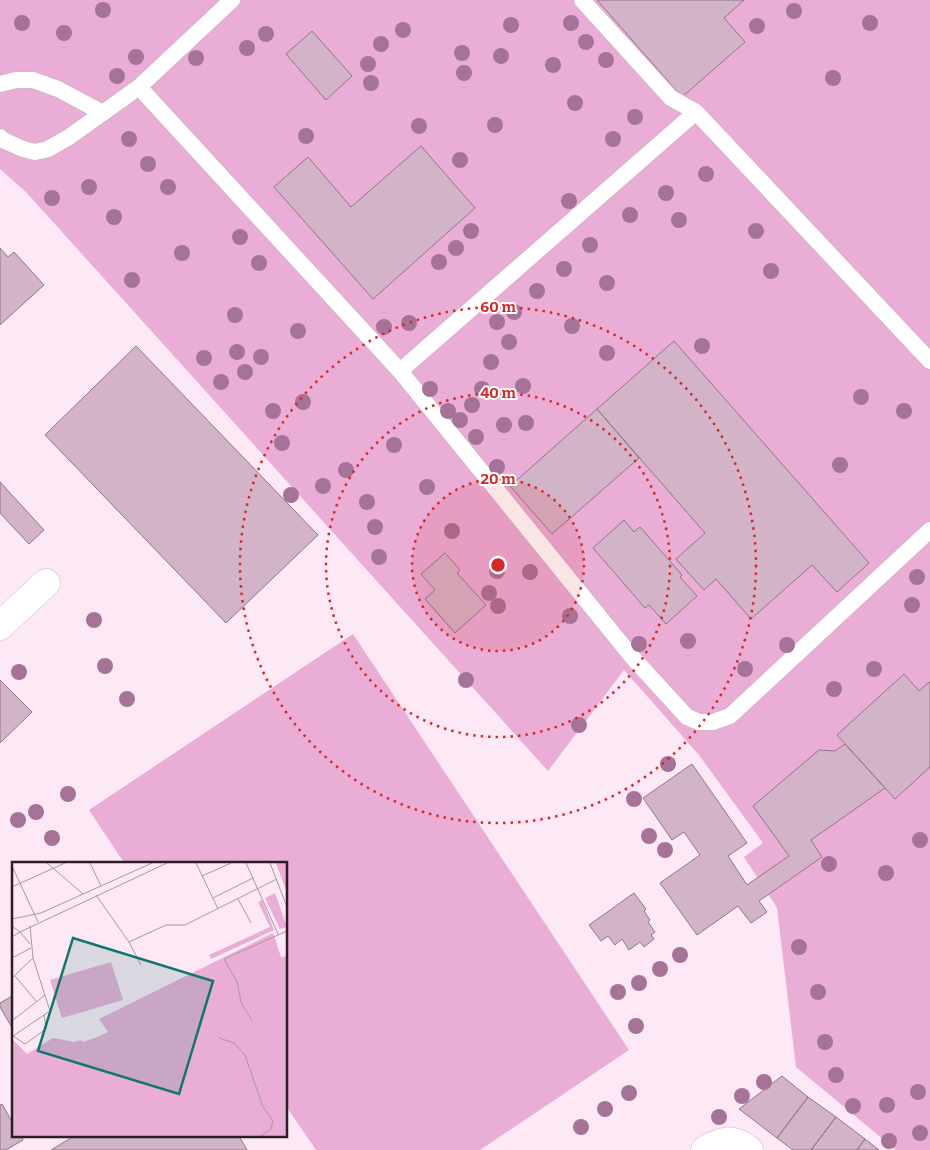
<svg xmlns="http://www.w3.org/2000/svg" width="930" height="1150" viewBox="0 0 930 1150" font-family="Bitter,serif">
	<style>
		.green { fill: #eaadd6 }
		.building { fill: #d3b3c8; stroke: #937589 }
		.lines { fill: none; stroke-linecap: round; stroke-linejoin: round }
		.service-casing { stroke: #d3b3c8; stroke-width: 18 }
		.minor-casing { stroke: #d3b3c8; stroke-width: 29 }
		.service { stroke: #fff; stroke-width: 16 }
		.minor { stroke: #fff; stroke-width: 28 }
		.tree { fill: #a57298 }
		.ring { fill: none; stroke: #d62828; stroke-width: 2.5; stroke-dasharray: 2.5 5 }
		.inset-road { fill: none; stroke: #a997a2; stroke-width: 1 }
		.view { fill: #0f766e; fill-opacity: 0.15; stroke: #0f766e; stroke-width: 2.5 }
		.inset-edge { fill: none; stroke: #2a1e26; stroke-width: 2.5 }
		.centre { fill: #d62828; stroke: #fff; stroke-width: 2.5 }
		.ring-label { font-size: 15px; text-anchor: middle; font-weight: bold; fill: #d62828; stroke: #fff; stroke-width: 4; stroke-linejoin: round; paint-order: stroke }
	</style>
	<rect width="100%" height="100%" fill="#fde8f5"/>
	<path class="green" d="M0,0H930V1150H896L796,1067L777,908L744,857L763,843L699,755L624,670L548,771L26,192L0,169Z
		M353,634L629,1050L480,1150H316L286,1106V864H125L89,810Z"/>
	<path class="building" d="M597,0H744L724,18L745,42L682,97Z
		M312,31L352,76L326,100L286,54Z
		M421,146L475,208L373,299L274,187L308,157L351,207Z
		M0,248L8,257L14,252L44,285L0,325Z
		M674,341L869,563L837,592L812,565L751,619L716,579L704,590L676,559L705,533L597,409Z
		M136,346L318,535L226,623L45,435Z
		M597,409L639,458L552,534L510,486Z
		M0,482L44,530L29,544L0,513Z
		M624,520L634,532L640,527L682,575L680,577L697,596L666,624L649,605L645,608L593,548Z
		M445,553L460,570L457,573L486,605L455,633L425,599L435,590L421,574Z
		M904,674L919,691L929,682L930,683V767L895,799L837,735Z
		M0,680L32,712L0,743Z
		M845,744L885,788L811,840L822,857L759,901L767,912L751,923L738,906L697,935L660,883L700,855L684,832L672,840L643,798L692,764L747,843L728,856L747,885L789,856L753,806L819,750L835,751Z
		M634,893L646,909L644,911L650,920L648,922L655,932L651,935L654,939L644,947L640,942L629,950L622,939L615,945L608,936L601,941L589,925Z
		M14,995V1031L0,1007V1003Z
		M782,1076L808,1097L777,1138L739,1109Z
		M808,1097L836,1117L811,1150H793L777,1138Z
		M2,1104L14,1125V1136H21L23,1140L6,1150H0V1105Z
		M836,1117L865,1139L857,1150H811Z
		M74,1136H239L247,1150H51Z
		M865,1139L879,1150H857Z"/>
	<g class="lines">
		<g class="service-casing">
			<path id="service" d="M0,84L16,80H33L58,89L103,113
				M139,87L400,371L633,658L687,717L699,722H713L730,716L930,530
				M696,112L930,361
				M0,137L3,140L23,149L35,152L48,149L69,137L139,87L232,0
				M400,371L696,112L671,98L582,0"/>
		</g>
		<g class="minor-casing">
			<path id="minor" d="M0,626L46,583
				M705,1150C722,1140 732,1137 749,1150"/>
		</g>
		<use href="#service" class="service"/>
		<use href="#minor" class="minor"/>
	</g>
	<g class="tree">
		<circle cx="103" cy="10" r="8"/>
		<circle cx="794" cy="11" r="8"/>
		<circle cx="22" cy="23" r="8"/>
		<circle cx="571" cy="23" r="8"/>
		<circle cx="870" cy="23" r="8"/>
		<circle cx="511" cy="25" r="8"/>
		<circle cx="757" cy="26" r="8"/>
		<circle cx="403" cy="30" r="8"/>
		<circle cx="64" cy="33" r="8"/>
		<circle cx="266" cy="34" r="8"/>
		<circle cx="586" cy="42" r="8"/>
		<circle cx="381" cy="44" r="8"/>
		<circle cx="247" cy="48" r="8"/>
		<circle cx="462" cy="53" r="8"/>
		<circle cx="501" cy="56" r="8"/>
		<circle cx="136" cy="57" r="8"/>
		<circle cx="196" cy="58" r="8"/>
		<circle cx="606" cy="60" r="8"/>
		<circle cx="368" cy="64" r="8"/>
		<circle cx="553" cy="65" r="8"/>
		<circle cx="464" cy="73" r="8"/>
		<circle cx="117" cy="76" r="8"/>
		<circle cx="833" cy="78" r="8"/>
		<circle cx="371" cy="83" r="8"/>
		<circle cx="575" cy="103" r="8"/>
		<circle cx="635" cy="117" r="8"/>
		<circle cx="495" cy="125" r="8"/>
		<circle cx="419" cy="126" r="8"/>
		<circle cx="306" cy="136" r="8"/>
		<circle cx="129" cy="139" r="8"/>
		<circle cx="613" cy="139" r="8"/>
		<circle cx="460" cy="160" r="8"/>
		<circle cx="148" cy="164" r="8"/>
		<circle cx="706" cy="174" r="8"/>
		<circle cx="89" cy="187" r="8"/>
		<circle cx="168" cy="187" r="8"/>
		<circle cx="666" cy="193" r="8"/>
		<circle cx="52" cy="198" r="8"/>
		<circle cx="569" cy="201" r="8"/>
		<circle cx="630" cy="215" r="8"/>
		<circle cx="114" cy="217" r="8"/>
		<circle cx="679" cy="220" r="8"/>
		<circle cx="471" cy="231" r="8"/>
		<circle cx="756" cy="231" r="8"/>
		<circle cx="240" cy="237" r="8"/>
		<circle cx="590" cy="245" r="8"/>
		<circle cx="456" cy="248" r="8"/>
		<circle cx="182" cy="253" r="8"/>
		<circle cx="439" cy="262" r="8"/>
		<circle cx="259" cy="263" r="8"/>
		<circle cx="564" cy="269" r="8"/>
		<circle cx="771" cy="271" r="8"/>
		<circle cx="132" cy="280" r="8"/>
		<circle cx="607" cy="283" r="8"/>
		<circle cx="537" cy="291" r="8"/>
		<circle cx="514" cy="312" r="8"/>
		<circle cx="235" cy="315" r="8"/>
		<circle cx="497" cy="322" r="8"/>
		<circle cx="409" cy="323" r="8"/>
		<circle cx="572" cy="326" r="8"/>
		<circle cx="384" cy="327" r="8"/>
		<circle cx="298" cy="331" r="8"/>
		<circle cx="509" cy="342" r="8"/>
		<circle cx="702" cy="346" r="8"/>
		<circle cx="237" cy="352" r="8"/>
		<circle cx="607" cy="353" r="8"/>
		<circle cx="261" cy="357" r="8"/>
		<circle cx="204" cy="358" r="8"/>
		<circle cx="491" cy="362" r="8"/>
		<circle cx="245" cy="372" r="8"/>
		<circle cx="221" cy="382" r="8"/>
		<circle cx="523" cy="386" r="8"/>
		<circle cx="430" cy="389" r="8"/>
		<circle cx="482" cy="389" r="8"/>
		<circle cx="861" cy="397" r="8"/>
		<circle cx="303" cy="402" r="8"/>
		<circle cx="472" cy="405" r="8"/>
		<circle cx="273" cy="411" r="8"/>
		<circle cx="448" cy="411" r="8"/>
		<circle cx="904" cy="411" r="8"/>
		<circle cx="460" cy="420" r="8"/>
		<circle cx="526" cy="423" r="8"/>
		<circle cx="504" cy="425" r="8"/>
		<circle cx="476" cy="437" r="8"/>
		<circle cx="282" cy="443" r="8"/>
		<circle cx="394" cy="445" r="8"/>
		<circle cx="840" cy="465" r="8"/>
		<circle cx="497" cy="467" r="8"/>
		<circle cx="346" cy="470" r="8"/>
		<circle cx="323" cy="486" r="8"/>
		<circle cx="427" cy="487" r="8"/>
		<circle cx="291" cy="495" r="8"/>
		<circle cx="367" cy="502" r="8"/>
		<circle cx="375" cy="527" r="8"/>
		<circle cx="452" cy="531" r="8"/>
		<circle cx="379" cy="557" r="8"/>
		<circle cx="497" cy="571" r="8"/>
		<circle cx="530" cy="572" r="8"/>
		<circle cx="917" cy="577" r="8"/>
		<circle cx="489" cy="593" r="8"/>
		<circle cx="912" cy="605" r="8"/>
		<circle cx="498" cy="606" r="8"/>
		<circle cx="570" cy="616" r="8"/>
		<circle cx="94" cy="620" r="8"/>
		<circle cx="688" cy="641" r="8"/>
		<circle cx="639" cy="644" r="8"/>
		<circle cx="787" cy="645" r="8"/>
		<circle cx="105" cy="666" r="8"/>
		<circle cx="745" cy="669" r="8"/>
		<circle cx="874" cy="669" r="8"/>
		<circle cx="19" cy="672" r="8"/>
		<circle cx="466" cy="680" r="8"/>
		<circle cx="834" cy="689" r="8"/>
		<circle cx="127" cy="699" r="8"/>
		<circle cx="579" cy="725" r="8"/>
		<circle cx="668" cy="764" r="8"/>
		<circle cx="68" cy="794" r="8"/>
		<circle cx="634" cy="799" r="8"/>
		<circle cx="36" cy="812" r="8"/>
		<circle cx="18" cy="820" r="8"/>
		<circle cx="649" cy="836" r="8"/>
		<circle cx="52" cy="838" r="8"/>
		<circle cx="920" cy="840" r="8"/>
		<circle cx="665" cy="850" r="8"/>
		<circle cx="829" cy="864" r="8"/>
		<circle cx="886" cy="873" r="8"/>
		<circle cx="799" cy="947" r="8"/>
		<circle cx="680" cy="955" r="8"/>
		<circle cx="660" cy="969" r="8"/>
		<circle cx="639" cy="983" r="8"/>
		<circle cx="618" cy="992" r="8"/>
		<circle cx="818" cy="992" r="8"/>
		<circle cx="636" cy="1026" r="8"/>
		<circle cx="825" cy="1042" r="8"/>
		<circle cx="836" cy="1075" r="8"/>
		<circle cx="764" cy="1082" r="8"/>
		<circle cx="918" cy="1092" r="8"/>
		<circle cx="629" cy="1093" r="8"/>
		<circle cx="742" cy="1096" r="8"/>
		<circle cx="887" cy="1105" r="8"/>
		<circle cx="853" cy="1106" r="8"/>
		<circle cx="605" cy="1109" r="8"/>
		<circle cx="719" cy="1117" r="8"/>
		<circle cx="581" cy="1127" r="8"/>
		<circle cx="920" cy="1133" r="8"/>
		<circle cx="889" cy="1141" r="8"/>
	</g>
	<circle cx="498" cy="565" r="86" fill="#d62828" fill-opacity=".12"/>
	<g class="ring">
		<circle cx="498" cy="565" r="86"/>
		<circle cx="498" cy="565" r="172"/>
		<circle cx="498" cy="565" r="258"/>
	</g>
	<g transform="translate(12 862)">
		<rect width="275" height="275" fill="#fde8f5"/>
		<path d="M264,1H275V31ZM263,31L275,65L268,67L253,36ZM250,38L262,68L199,97L197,93L258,65L246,40ZM261,71L269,95L275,94V274H0V177L15,192L41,176L62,180L69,178L70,180L83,176L96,170L87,157ZM99,100L111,138L50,156L38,118Z" fill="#eaadd6"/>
		<path class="inset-road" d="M35,1L71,32M78,1L89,24M184,1L206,47M234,1L266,72M258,1L275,45M0,4L26,60M190,14L219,1M0,25L53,1M84,33L117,80L129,103M201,36L241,16M226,37L239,61M0,57L29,51L140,1M0,64L8,70L155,1M0,75L8,70L18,82M117,80L154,63H173L265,17M0,96L19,86M3,114L24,139M0,116L21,96M0,159L33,133M240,159L229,140L225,120L212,97L275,69M0,173L13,182L34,167L32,153M1,174L38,149L21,96L18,64M207,176L222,181L233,193L251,245L261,259L259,267L249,274"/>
		<path class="view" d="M61,76L201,119L167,232L26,189Z"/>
		<rect width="275" height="275" class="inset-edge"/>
	</g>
	<circle cx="498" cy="565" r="8" class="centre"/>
	<g class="ring-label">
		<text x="498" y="312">60 m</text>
		<text x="498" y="398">40 m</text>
		<text x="498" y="484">20 m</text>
	</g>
</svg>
